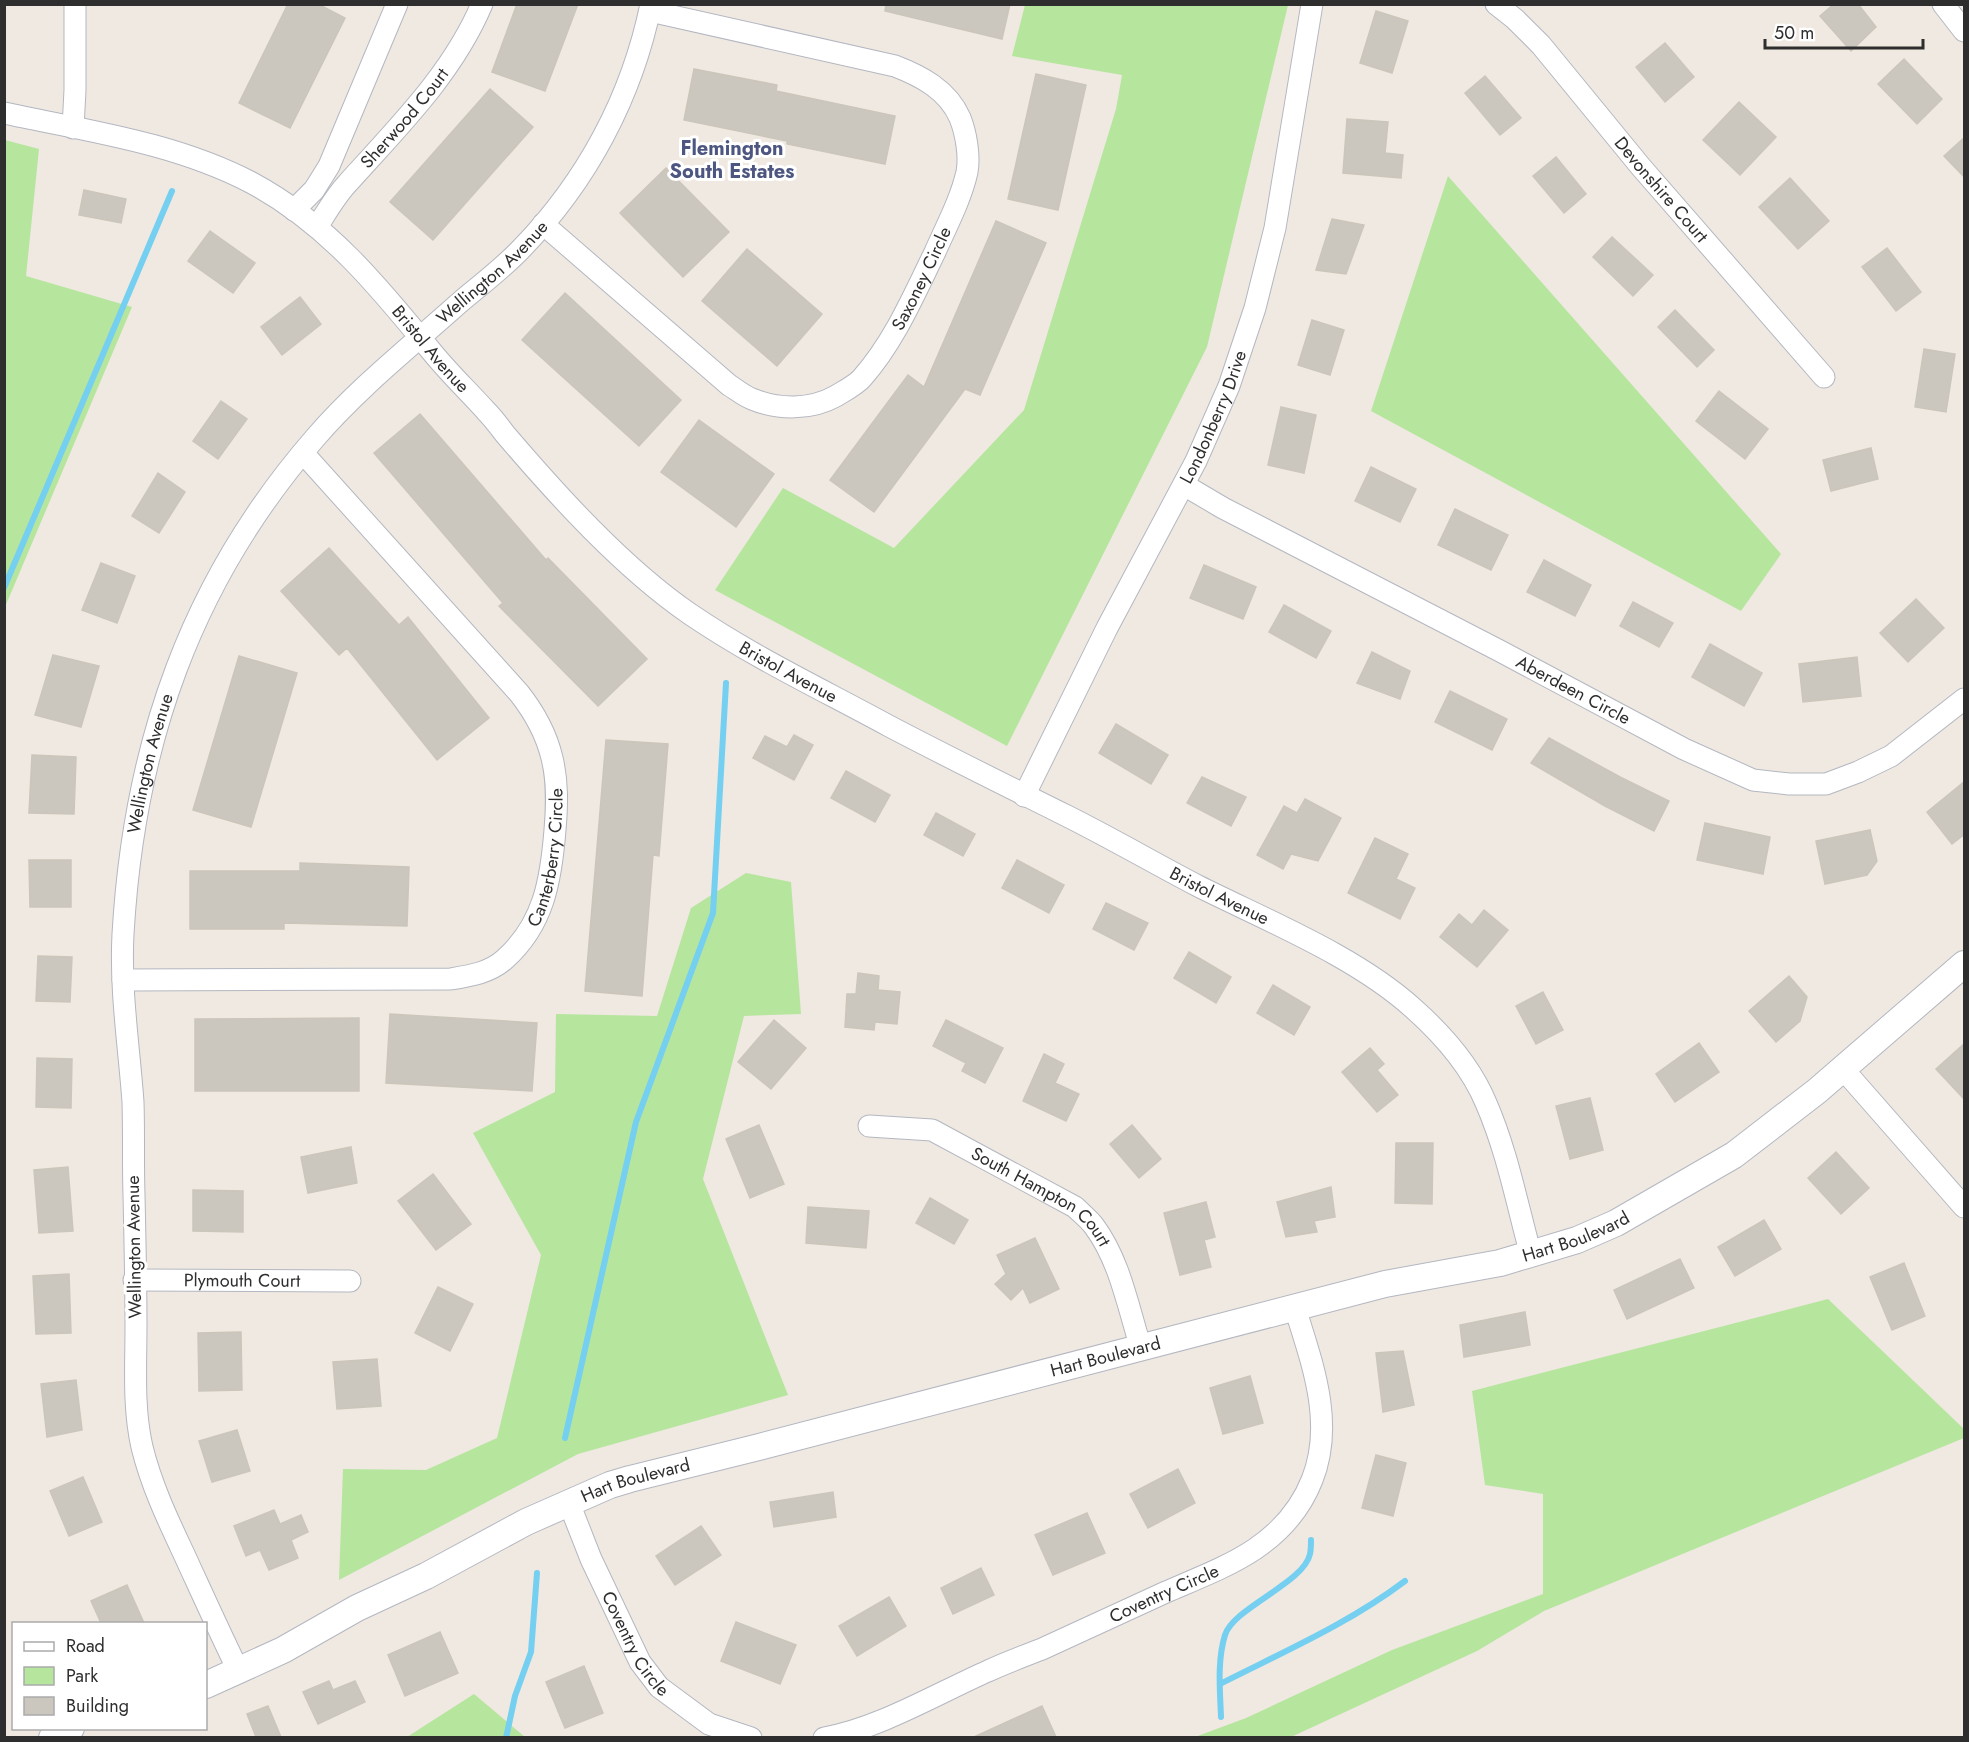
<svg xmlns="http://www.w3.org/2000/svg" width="1969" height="1742" viewBox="0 0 1969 1742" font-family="Jost,sans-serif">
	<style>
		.green { fill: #b6e59e }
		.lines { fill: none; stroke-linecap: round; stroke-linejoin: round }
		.stream { stroke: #75cff0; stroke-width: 6 }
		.building { fill: #cbc7bf; stroke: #cbc5ba; stroke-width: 1.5 }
		.minor-casing { stroke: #b4b7c1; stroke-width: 23 }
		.tertiary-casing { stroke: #b4b7c1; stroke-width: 28 }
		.minor { stroke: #fff; stroke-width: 21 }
		.tertiary { stroke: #fff; stroke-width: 26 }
		.labels { text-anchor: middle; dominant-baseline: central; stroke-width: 6; stroke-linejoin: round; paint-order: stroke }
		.street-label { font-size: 18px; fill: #2e2e2e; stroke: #fff }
		.neighbourhood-label { font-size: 20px; font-weight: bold; fill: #4d5680; stroke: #fff }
	</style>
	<rect width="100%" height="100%" fill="#efe9e1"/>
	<path class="green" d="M1025,5H1288L1207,347L1007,746L715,590L783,488L894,548L1024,410L1116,109L1122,75L1012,56Z
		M5,140L39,149L26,276L132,307L5,607Z
		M1448,176L1781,554L1741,611L1371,411Z
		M746,873L791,882L801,1014L744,1016L703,1179L788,1395L578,1454L339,1580L343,1469L426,1470L497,1438L541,1255L473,1133L555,1092L556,1014L657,1016L691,908Z
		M1828,1299L1964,1429V1438L1544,1611L1477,1651L1291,1737H1195L1246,1718L1392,1650L1543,1594V1494L1485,1485L1472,1391Z
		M474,1694L525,1737H407Z"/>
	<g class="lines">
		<path class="stream" d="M4,588L172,191
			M565,1438L636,1122L713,913L726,683
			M1220,1684C1283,1652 1348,1624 1405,1581
			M1221,1717C1220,1690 1217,1661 1225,1635C1233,1608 1304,1583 1310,1554C1311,1550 1311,1544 1311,1540
			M506,1738L515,1696L531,1652L537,1573"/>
	</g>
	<path class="building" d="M288,4H318L345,18L290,128L239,103Z
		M517,4H578L545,91L492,72Z
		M886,4H1010L1002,39L885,11Z
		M1834,4H1858L1876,27L1851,51L1820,16Z
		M1376,11L1408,21L1392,73L1360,63Z
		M1665,43L1694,77L1665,102L1636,67Z
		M1904,59L1942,99L1917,124L1878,84Z
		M694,69L777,85L776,91L895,116L885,164L787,144V141L684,120Z
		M1036,74L1086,85L1058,210L1008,199Z
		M1485,76L1521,118L1500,135L1465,93Z
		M490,89L533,127L433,240L390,202Z
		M1739,102L1776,137L1740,175L1703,140Z
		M1347,119L1388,122L1385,153L1403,155L1401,178L1343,173Z
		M1965,137V178L1944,156Z
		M1556,157L1586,194L1564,213L1533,176Z
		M666,168L729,232L683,277L620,213Z
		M1790,178L1829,221L1798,249L1759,207Z
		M84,190L126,199L121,223L79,215Z
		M1332,219L1364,225L1346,274L1316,270Z
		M996,221L1046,243L980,395L965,389L874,512L830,480L908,375L924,387Z
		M210,231L255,263L233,293L188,261Z
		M1612,237L1653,275L1633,296L1593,257Z
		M1887,248L1921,292L1896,311L1862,267Z
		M747,249L822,314L777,366L702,301Z
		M565,293L681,400L639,446L522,340Z
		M300,297L321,324L282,355L261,327Z
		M1675,310L1714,350L1697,367L1658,327Z
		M1312,320L1344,330L1330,375L1298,365Z
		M1924,349L1955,354L1946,412L1915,407Z
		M1719,391L1768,429L1745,459L1696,421Z
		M221,401L247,419L218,459L193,441Z
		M1281,407L1316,415L1304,473L1268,465Z
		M420,414L546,560L548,558L647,659L598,706L499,606L503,603L374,453Z
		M699,420L774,474L736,527L661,472Z
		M1871,448L1878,479L1831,491L1823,460Z
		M1371,467L1416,489L1400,522L1355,501Z
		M158,473L185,492L159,533L132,516Z
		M1455,509L1508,535L1491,570L1438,545Z
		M329,548L399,625L408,617L489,718L437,760L347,648L339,655L281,591Z
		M1544,560L1591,585L1575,616L1527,592Z
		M101,563L135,576L117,623L82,610Z
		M1204,565L1256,587L1243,619L1190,598Z
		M1916,599L1944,628L1908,662L1880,633Z
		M1633,602L1673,623L1659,647L1620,626Z
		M1284,605L1331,631L1316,658L1269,632Z
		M1710,644L1762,673L1744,706L1692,677Z
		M1372,652L1410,671L1400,699L1357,683Z
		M53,655L99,666L81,727L35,715Z
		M239,656L297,673L251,827L193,810Z
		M1857,657L1861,696L1803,702L1799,664Z
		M1450,691L1507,719L1492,750L1435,722Z
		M1116,724L1168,755L1151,784L1099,753Z
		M794,735L813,745L794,780L753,758L765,736L787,747Z
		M1549,738L1620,777L1669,801L1654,831L1605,806L1531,763Z
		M606,740L668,744L659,856L653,855L642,996L585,991Z
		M32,755L76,757L74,814L29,813Z
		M846,771L890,795L875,822L831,798Z
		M1202,777L1246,797L1231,826L1187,803Z
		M1965,781V834L1952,844L1927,812Z
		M1305,799L1341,818L1318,861L1291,854L1283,869L1257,855L1284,806L1297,813Z
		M936,813L975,834L963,856L924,835Z
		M1705,823L1770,837L1763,874L1697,860Z
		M1870,830L1877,861L1867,875L1825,884L1816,841Z
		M1375,838L1408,854L1396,879L1415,888L1400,919L1348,893Z
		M29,860H71V907H30Z
		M1017,860L1064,885L1049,913L1002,888Z
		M300,863L409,867L407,926L284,923V929H190V871H300Z
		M1106,903L1148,923L1134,950L1093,929Z
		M1484,910L1508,930L1477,967L1440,937L1459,914L1472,925Z
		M1189,952L1231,977L1216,1003L1174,978Z
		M38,956L72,957L70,1002L36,1001Z
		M858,973L879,976L878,990L900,992L897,1024L875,1022L874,1030L845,1027L847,994H856Z
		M1789,976L1807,997L1800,1021L1776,1042L1749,1011Z
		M1273,985L1310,1007L1294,1035L1257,1013Z
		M1543,992L1563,1030L1536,1044L1516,1006Z
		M390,1014L537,1023L532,1091L386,1083Z
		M359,1018V1091H195V1019Z
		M774,1020L806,1048L771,1089L738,1062Z
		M946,1020L1003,1048L985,1083L962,1071L966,1063L933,1046Z
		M1699,1043L1719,1072L1675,1102L1656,1074Z
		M1965,1043V1100L1936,1069Z
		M1370,1048L1384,1064L1377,1070L1398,1095L1377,1112L1342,1072Z
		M1044,1054L1064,1064L1055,1083L1079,1094L1066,1121L1023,1101Z
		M37,1058L72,1059L71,1108L36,1107Z
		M1590,1098L1603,1150L1570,1159L1556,1106Z
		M759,1125L784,1184L750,1198L726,1139Z
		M1132,1125L1161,1159L1139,1178L1110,1144Z
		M1396,1143H1433L1432,1204L1395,1203Z
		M351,1147L357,1183L308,1193L301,1157Z
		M1836,1152L1869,1188L1841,1214L1808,1178Z
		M68,1167L73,1231L39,1233L34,1170Z
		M433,1174L471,1224L436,1250L398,1201Z
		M1331,1187L1335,1217L1314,1221L1317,1232L1286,1237L1277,1202Z
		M193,1190L243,1191V1232L193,1231Z
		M930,1198L968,1220L954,1244L916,1223Z
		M1206,1202L1215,1237L1204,1240L1211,1267L1180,1275L1164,1213Z
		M808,1207L869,1211L866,1248L806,1243Z
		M1764,1220L1781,1249L1735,1276L1718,1247Z
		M1035,1238L1059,1289L1030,1303L1023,1288L1011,1300L995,1284L1006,1274L997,1255Z
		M1680,1259L1694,1288L1627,1319L1614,1290Z
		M1904,1263L1925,1316L1892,1330L1870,1277Z
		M69,1274L71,1333L36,1334L33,1276Z
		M438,1287L473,1304L450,1351L415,1333Z
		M1525,1312L1530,1345L1464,1357L1460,1325Z
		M241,1332L242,1390L199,1391L198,1333Z
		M1403,1351L1414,1405L1383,1412L1376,1353Z
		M377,1359L381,1406L337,1409L333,1362Z
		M1250,1376L1263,1423L1223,1434L1210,1388Z
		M76,1380L82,1430L47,1437L41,1384Z
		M237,1430L250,1471L212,1482L199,1441Z
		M1376,1455L1406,1463L1393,1516L1362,1508Z
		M1178,1469L1195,1503L1148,1528L1130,1494Z
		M83,1477L102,1522L69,1536L50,1491Z
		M833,1492L836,1517L774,1527L770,1502Z
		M274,1510L280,1524L301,1515L308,1532L291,1540L298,1558L269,1570L260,1550L246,1556L234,1526Z
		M1087,1513L1105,1553L1053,1575L1035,1535Z
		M701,1526L721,1555L675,1585L656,1556Z
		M981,1568L994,1595L953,1614L941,1588Z
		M127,1585L144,1623H101L91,1601Z
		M889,1597L906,1626L857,1656L839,1626Z
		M736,1622L796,1645L780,1684L721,1661Z
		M440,1632L458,1673L405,1696L388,1655Z
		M584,1666L603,1713L565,1728L546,1682Z
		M329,1681L333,1690L355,1681L365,1702L318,1724L303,1692Z
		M268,1706L281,1737H256L247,1714Z
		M1042,1706L1056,1737H974Z"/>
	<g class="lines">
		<g class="minor-casing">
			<g id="minor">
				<path id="s1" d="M1496,4L1515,19L1541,45L1641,167L1824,377"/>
				<path d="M1943,4L1964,31"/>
				<path id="s2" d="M4,113C88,131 176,143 252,183C327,223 380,288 432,352C449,373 468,391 486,411C493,418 499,426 505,434C557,495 623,568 690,614C753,657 823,690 889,726C948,757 1007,786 1067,816C1111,838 1154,863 1198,886C1268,921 1357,957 1414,1009C1442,1034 1471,1067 1486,1103C1507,1151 1517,1204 1531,1255"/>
				<path d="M73,128L75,90V4"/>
				<path d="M294,210L314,190L329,166L397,4"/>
				<path id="s3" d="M543,224L729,385C737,390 744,396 752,399C779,410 811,410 836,396C844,391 856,385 862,378C894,342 914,295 935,252C946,227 961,199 967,172C970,156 966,133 960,118C948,90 921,76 895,66L650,11"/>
				<path id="s4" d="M317,227C326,213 335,197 346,185C396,129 452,75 482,4"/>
				<path id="s5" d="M1184,485L1223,508L1500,651L1684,749L1753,780L1789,784H1826L1858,772L1891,756L1964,699"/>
				<path id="s6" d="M1024,796L1107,628L1196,461L1229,386L1255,308L1275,228L1312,4"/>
				<path id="s7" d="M123,980L450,979C469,976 490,973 505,959C544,924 551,880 555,830C557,806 558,782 552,758C546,733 534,712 519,693L303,453"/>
				<path d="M1843,1069L1964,1207"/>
				<path id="s8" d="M869,1126L932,1130L1075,1207C1081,1213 1089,1219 1094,1226C1120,1261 1128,1307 1141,1348"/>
				<path id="s9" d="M134,1280L350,1281"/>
				<path id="s10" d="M569,1503L591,1559L640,1662L659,1687L709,1724L751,1738"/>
				<path id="s11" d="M238,1670C219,1631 201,1591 183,1552C167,1518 151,1484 142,1447C133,1408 136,1366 136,1326C136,1283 135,1239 134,1195C133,1164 134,1133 133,1102C129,1046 120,991 123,934C134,745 190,582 315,438C357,389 410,347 458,304C479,286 502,269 521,249C587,181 632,97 651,4"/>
				<path id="s12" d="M824,1738C878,1729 938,1693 988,1671C1005,1663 1024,1656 1042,1649C1084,1630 1125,1611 1166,1592C1196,1579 1228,1567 1255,1549C1280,1532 1301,1508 1312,1480C1335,1423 1312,1363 1295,1308"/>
			</g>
		</g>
		<g class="tertiary-casing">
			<g id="tertiary">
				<path id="s13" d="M206,1685L283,1650L357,1608L426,1576L526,1522L610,1485L630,1479L759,1447L1385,1284L1500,1263L1577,1240L1616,1223L1734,1155L1817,1091L1964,964"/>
				<path d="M52,1738L71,1728"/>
			</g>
		</g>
		<use href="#minor" class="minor"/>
		<use href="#tertiary" class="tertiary"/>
	</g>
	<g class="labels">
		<g class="street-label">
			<text stroke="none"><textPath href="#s4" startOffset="140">Sherwood Court</textPath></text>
			<text stroke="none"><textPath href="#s1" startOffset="249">Devonshire Court</textPath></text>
			<text stroke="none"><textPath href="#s11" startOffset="1542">Wellington Avenue</textPath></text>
			<text stroke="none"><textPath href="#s3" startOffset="508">Saxoney Circle</textPath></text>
			<text stroke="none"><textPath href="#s2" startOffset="504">Bristol Avenue</textPath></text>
			<text stroke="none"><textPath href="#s6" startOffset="424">Londonberry Drive</textPath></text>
			<text stroke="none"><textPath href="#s2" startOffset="990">Bristol Avenue</textPath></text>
			<text stroke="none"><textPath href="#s5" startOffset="440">Aberdeen Circle</textPath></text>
			<text stroke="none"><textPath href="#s11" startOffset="930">Wellington Avenue</textPath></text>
			<text stroke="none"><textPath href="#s7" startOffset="500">Canterberry Circle</textPath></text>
			<text stroke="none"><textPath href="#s2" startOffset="1476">Bristol Avenue</textPath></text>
			<text stroke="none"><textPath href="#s8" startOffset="192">South Hampton Court</textPath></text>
			<text stroke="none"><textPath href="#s13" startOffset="1449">Hart Boulevard</textPath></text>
			<text transform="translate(134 1247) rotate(-91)">Wellington Avenue</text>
			<text stroke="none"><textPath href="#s9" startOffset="108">Plymouth Court</textPath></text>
			<text stroke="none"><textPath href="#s13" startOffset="963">Hart Boulevard</textPath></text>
			<text stroke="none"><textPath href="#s13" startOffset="477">Hart Boulevard</textPath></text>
			<text stroke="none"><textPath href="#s12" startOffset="370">Coventry Circle</textPath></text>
			<text stroke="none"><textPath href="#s10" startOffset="156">Coventry Circle</textPath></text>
		</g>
		<g class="neighbourhood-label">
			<text x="732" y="148">Flemington<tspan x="732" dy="23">South Estates</tspan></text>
		</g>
	</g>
	<rect width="1969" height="1742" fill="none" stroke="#2e2e2e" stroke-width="12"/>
	<rect x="12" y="1622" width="195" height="108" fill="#ffffff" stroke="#ababab" stroke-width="1.5"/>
	<rect x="24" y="1642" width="30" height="9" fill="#ffffff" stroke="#ababab" stroke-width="1.5"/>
	<text x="66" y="1652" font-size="18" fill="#2e2e2e">Road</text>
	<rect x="24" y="1667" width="30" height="18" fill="#b6e59e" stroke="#ababab" stroke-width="1.5"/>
	<text x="66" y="1682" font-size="18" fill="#2e2e2e">Park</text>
	<rect x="24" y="1697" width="30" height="18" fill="#cbc7bf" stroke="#ababab" stroke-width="1.5"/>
	<text x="66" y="1712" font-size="18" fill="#2e2e2e">Building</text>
	<path d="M1765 39v9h158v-9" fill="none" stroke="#2e2e2e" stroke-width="3"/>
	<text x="1774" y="39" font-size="18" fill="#2e2e2e" stroke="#ffffff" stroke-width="4.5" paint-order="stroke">50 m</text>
</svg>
